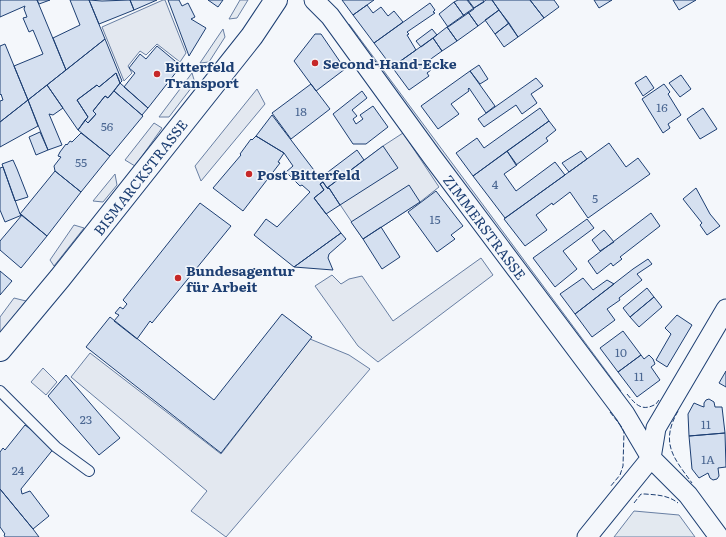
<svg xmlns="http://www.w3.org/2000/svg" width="726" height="537" viewBox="0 0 726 537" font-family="Literata,serif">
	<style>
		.green { fill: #e3e9f0; stroke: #687fa3 }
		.parking { fill: #e3e8f0; stroke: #687fa3 }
		.building { fill: #d5e0f0; stroke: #1d3f73 }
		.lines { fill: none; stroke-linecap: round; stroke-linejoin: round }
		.service-casing { stroke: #1d3f73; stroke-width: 12 }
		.minor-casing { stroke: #1d3f73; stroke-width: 21 }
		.primary-casing { stroke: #1d3f73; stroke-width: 24 }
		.service { stroke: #f4f7fb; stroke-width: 10 }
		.minor { stroke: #f4f7fb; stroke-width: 19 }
		.primary { stroke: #f4f7fb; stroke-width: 22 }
		.fence { stroke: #1d3f73; stroke-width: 1; stroke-dasharray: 5 2; stroke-linecap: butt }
		.poi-dot { fill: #c62828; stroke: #f4f7fb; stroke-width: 1.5 }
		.labels { text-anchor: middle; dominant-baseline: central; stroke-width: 3; stroke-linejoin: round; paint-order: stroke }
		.number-label { font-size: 12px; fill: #4b6792 }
		.poi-label { font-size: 14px; font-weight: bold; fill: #1d3f73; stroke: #f4f7fb; text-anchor: start }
		.street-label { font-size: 14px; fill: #1d3f73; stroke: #f4f7fb }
	</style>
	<rect width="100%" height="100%" fill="#f4f7fb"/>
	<path class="green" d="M240,0H248L237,18L229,19Z
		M223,29L225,37L209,62L200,63Z
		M192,73L195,83L169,117H159Z
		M115,174L117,185L103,202L93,201Z
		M634,511L679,515L695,537H614Z"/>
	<path class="parking" d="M163,0H165L186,53L180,62L157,44L146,55L140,51L128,66L132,73L124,81L102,27Z
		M349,24L621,391L614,396L344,28Z
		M257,89L265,104L201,181L195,166Z
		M154,123L162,128L135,166L125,160Z
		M403,133L439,187L420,202L363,239L329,188H327L383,146Z
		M74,225L84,228L54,266L50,260Z
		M481,258L493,275L378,362L358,346L315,286L332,275L341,284L349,279L362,276L393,321Z
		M14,298L26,301L0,333V317Z
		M310,339L349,355L370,369L226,537L191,511L207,491L71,377L90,353L221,454Z
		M43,368L57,382L46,395L31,382Z"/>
	<path class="building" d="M0,0H37L66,70L28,100L14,66L43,54L33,30L29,32L23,18L27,17L24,9L25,6L0,17Z
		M37,0H50L39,4Z
		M70,0H89L105,39L66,70L53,38L80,25Z
		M89,0L102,1L130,0L134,10L99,24Z
		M130,0H157L134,10Z
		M168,0H179L182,6L188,3L195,17L191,19L206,28L189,56Z
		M208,0H223L218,7Z
		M342,0H374L353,15Z
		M458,0H467L474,9L464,16L454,2Z
		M468,0H483L484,2L474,8Z
		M486,0H492L499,10L478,26L468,12Z
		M492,0H530L544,18L518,37Z
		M530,0H554L559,7L544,18Z
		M594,0H612L599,8Z
		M673,0H696L679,10Z
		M454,2L464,16L448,27L439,14Z
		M430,3L435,10L433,12L435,13L407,32L409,34L407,35L416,50L392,67L374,43Z
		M367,5L373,13L381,7L388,16L394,11L403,22L374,43L353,15Z
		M499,10L509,23L495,34L485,20Z
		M468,12L478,26L457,41L447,27Z
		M509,23L518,37L504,47L495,34Z
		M447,27L457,41L442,51L433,38Z
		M432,29L437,35L421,47L416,41Z
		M315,34H321L345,69L316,91L294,61Z
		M433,38L442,51L428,61L432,66L430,68L431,70L427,73L429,76L409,90L392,67Z
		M105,39L122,81L120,83L116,73L99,87L97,85L77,100L88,117L78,130L47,85Z
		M5,44L28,100L0,122V101L3,100L1,94L0,95V46Z
		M157,46L181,66L148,108L124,87L135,73L129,68L140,54L146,59Z
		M479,65L488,79L480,84L470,71Z
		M470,71L495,106L486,113L469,88L468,89L469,91L451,104L459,114L438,129L421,106Z
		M116,73L120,83L108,98L105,96L93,111L96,114L88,123L85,120L88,117L77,100L97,85L99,87Z
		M681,75L691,89L680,97L669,83Z
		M646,76L654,88L643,96L635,83Z
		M536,78L543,86L531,94L537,103L522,114L516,105L484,127L478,119Z
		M120,83L148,108L142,115L114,91Z
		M311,84L330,109L291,139L272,113Z
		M664,84L670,92L668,94L681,115L668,124L670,128L663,133L642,99Z
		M47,85L63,108L53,115L49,114L62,145L48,150L28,100Z
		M114,91L143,116L110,156L78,130L85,120L88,123L96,114L93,111L105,96L108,98Z
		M362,91L367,98L352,110L357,116L353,119L356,124L363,119L360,115L373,106L388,127L366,144H353L333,114Z
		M28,100L38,126L0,147V122Z
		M540,108L549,121L473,176L456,153L477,138L484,148Z
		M703,108L717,129L700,139L687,119Z
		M272,115L323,182L320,184L324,190L314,198L341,233L294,267L254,235L266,219L277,227L310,192L302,185L300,186L286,172L293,166L284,153L256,136Z
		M549,121L556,130L546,138L548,141L516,165L507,151Z
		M40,132L48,150L36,155L29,137Z
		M81,133L110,156L81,192L55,171L54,166L61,157L58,156L60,152L66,144L67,145L70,141L72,142Z
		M256,136L284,153L278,162L280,163L243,211L213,188L241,155L240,154L251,139L252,140Z
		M609,143L626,167L638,158L650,174L588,218L570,192L553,205L552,203L536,215L547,230L525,246L504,219Z
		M383,146L398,168L340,205L329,188H327Z
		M357,150L364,160L327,188L320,178Z
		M507,151L517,165L504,174L516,191L555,162L565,175L505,218L473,176Z
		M581,151L587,159L569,172L562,163Z
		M13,160L17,169L28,197L15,201L2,164Z
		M3,167L20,214L22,215L5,222L0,210V168Z
		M55,171L81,192L47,236L20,214Z
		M323,182L328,189L329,188L340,205L326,214L314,198L324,190L320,184Z
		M409,185L420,202L363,239L351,222Z
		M696,188L710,214L720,226L707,235L700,225L702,223L683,199Z
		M436,191L463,226L451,235L455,239L437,252L408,212Z
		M200,203L231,226L152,323L150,321L137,339L114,321L119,315L115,313L120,307L123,309L127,304L123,300Z
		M651,213L660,226L620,257L622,259L613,266L611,263L597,274L588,261Z
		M22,215L47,236L21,268L0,250V241Z
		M587,219L594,228L563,251L577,269L555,287L533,258Z
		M381,227L400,257L382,269L363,239Z
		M604,230L614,242L600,251L592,240Z
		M341,233L346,239L329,254L328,258L333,270L294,267Z
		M648,259L652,264L637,274L642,280L619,298L620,300L607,309L615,320L592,337L575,314L633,269Z
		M0,271L12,281L0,295Z
		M583,278L593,290L607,280L614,284L575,314L560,294Z
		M647,288L654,297L630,317L623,308Z
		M654,297L662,307L639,327L630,317Z
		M282,314L312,337L221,453L86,347L110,317L214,400Z
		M677,315L692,325L667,367L656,360L671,334L665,328Z
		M623,331L641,355L618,372L600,348Z
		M641,355L644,359L649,355L653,359L655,364L651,367L660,380L637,397L618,372Z
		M726,371V387L719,383Z
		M66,375L120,438L99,455L48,396Z
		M709,399L714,402L715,407H722L725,433L689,436L688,414L694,403L701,406L704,407V403L706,400Z
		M25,425L55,447L21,489L22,494L30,491L49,516L33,529L0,489V452L3,448L5,450Z
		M725,433L726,467L718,468L719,476L717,479L713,480L710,478L708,473L699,478L692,469L689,436Z
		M0,489L33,529L39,537H5L4,535L5,534L0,527Z"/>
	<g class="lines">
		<g class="service-casing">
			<path id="service" d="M0,391L56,447L89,471"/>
		</g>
		<g class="minor-casing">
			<path id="minor" d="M314,0L330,16L433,158L625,414L651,458L688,495L719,537
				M587,537L651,458L656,428L726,309"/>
		</g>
		<g class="primary-casing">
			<path id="primary" d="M0,350L60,278L252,36L276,0"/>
		</g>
		<use href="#service" class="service"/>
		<use href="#minor" class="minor"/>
		<use href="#primary" class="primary"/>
		<path class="fence" d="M627,394C636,405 642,412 656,404L659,400
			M678,411C660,443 673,457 692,483
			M610,412L621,426L624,432L623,466L620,475L610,487
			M634,503L641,494H645C657,495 668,495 678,503"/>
	</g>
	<g class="poi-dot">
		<circle cx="315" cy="63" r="4"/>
		<circle cx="157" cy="74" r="4"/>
		<circle cx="249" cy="174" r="4"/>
		<circle cx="178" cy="278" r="4"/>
	</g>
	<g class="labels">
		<g class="number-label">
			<text x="662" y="107">16</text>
			<text x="301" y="111">18</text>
			<text x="107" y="126">56</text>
			<text x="81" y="162">55</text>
			<text x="495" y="184">4</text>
			<text x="595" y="198">5</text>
			<text x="435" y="219">15</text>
			<text x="621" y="352">10</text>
			<text x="639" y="376">11</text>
			<text x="86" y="419">23</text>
			<text x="706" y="424">11</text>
			<text x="708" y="459">1A</text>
			<text x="18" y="470">24</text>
		</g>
		<g class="poi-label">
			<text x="323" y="63">Second-Hand-Ecke</text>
			<text x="165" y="66">Bitterfeld<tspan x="165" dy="16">Transport</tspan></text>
			<text x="257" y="174">Post Bitterfeld</text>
			<text x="186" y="270">Bundesagentur<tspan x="186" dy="16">für Arbeit</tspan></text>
		</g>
		<g class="street-label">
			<text transform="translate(140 177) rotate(-52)">BISMARCKSTRASSE</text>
			<text transform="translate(485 227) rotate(53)">ZIMMERSTRASSE</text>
		</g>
	</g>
</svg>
